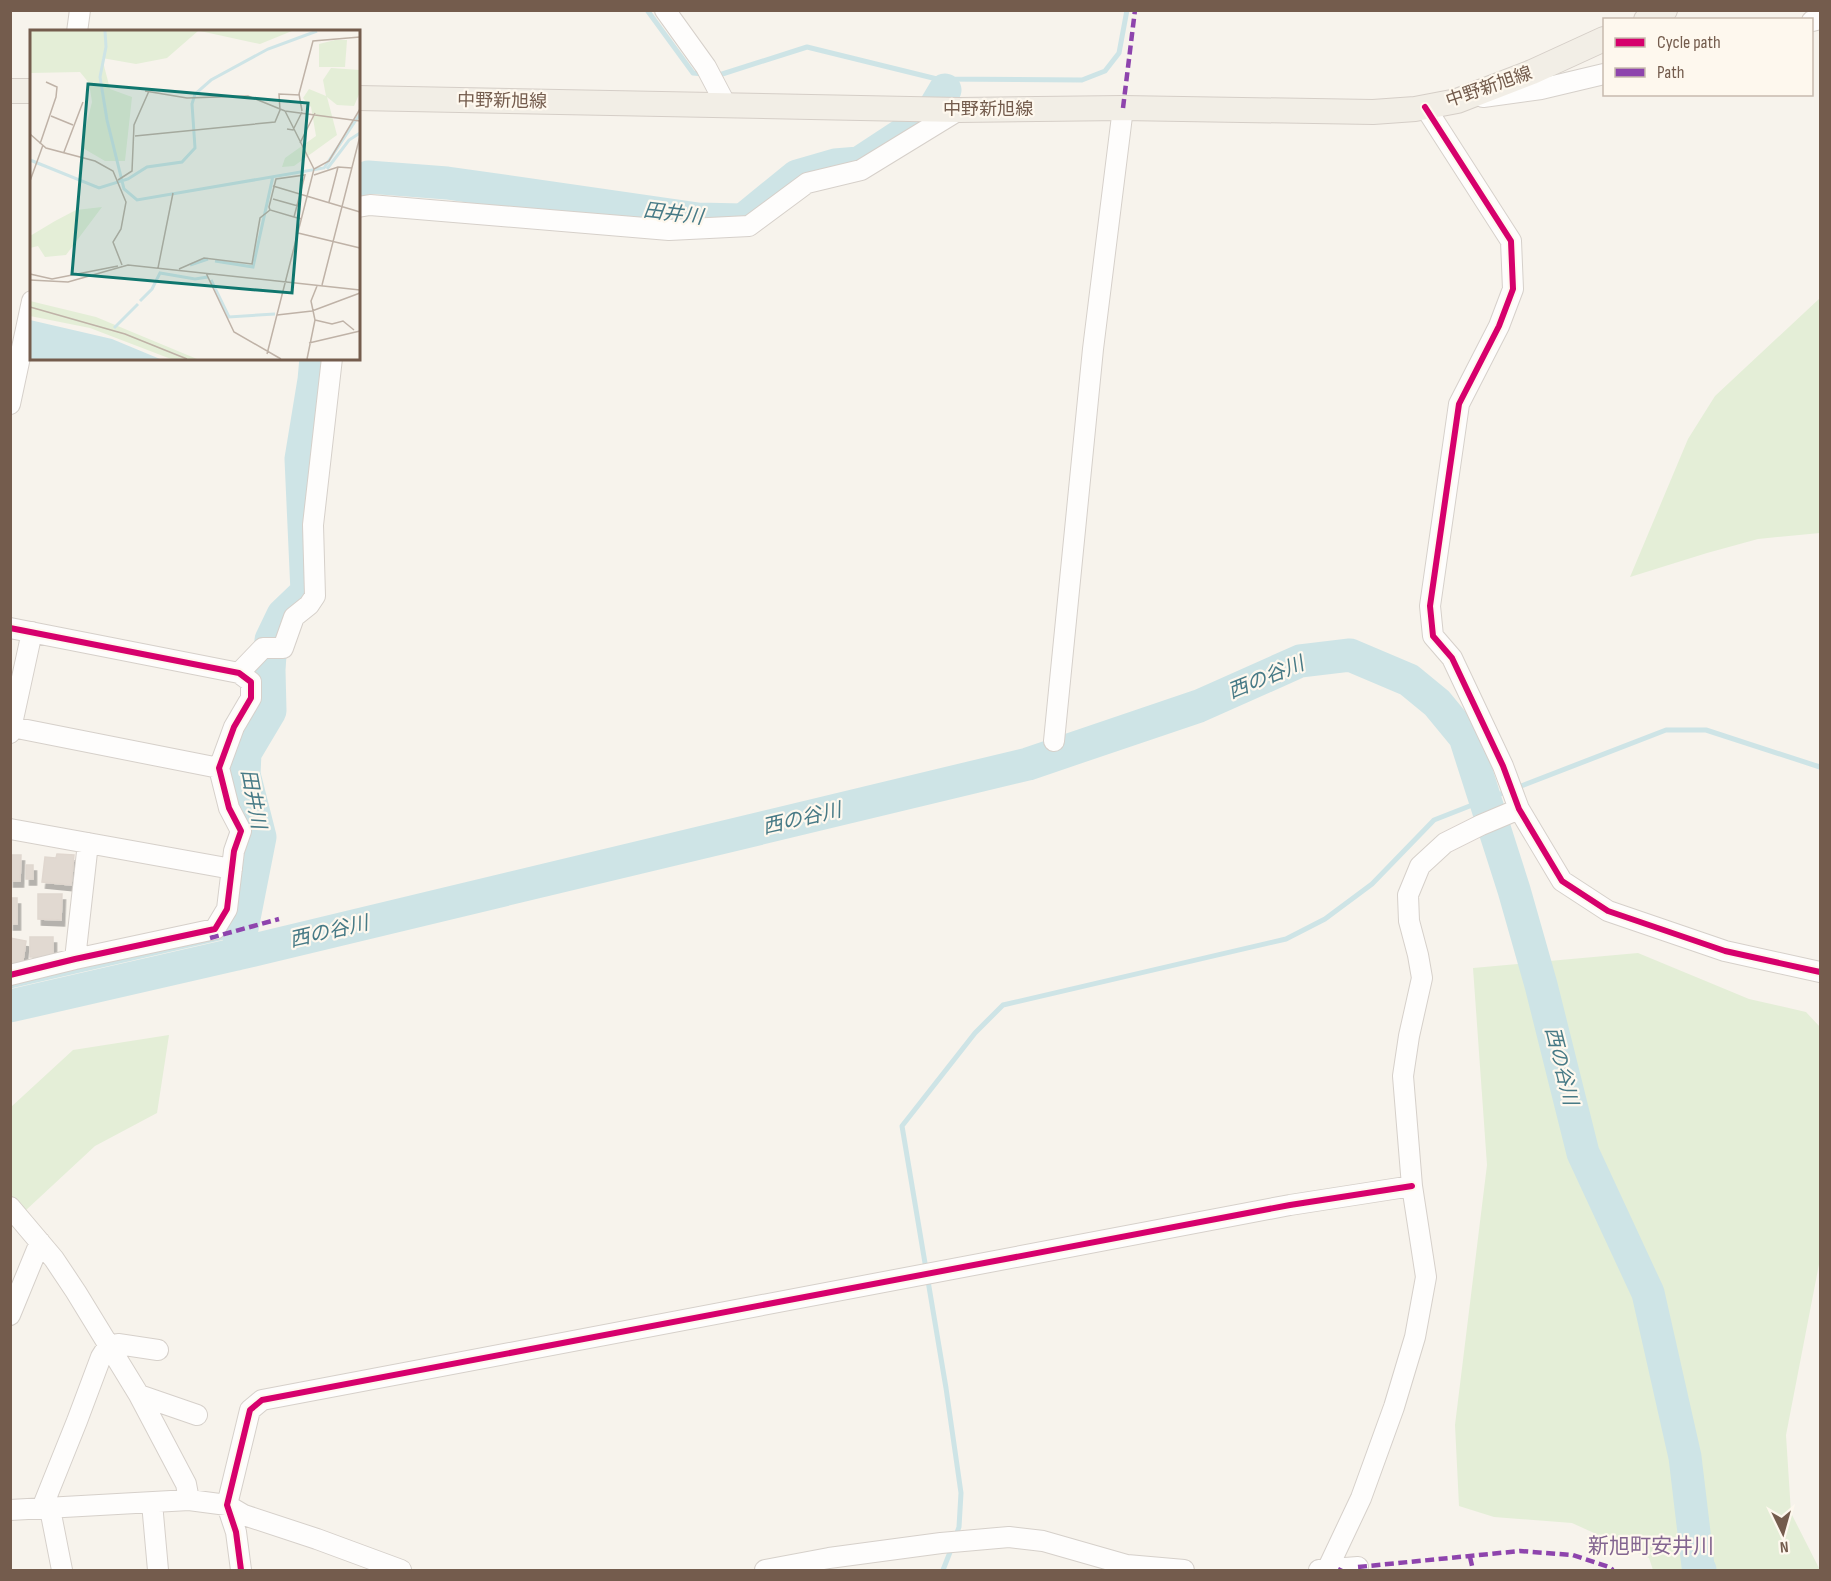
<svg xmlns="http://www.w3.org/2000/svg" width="1831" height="1581" viewBox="0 0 1831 1581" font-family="'Sofia Sans Condensed','Noto Sans JP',sans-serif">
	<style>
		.green { fill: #e4eed7 }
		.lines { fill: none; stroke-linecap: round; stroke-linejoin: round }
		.stream { stroke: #cee4e6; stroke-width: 5 }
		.river { stroke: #cee4e6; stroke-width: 33 }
		.building { fill: #e1d9d1; stroke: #e0d7cf; stroke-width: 1.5; filter: url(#shadow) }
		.minor-casing { stroke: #d6d0ca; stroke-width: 22 }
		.major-casing { stroke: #d5cec7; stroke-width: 26 }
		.minor { stroke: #fefdfc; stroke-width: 20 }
		.major { stroke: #f2eee6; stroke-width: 24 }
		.quiet { stroke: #8e44ad; stroke-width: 4.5; stroke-dasharray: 9 4.5; stroke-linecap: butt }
		.cycleway-casing { stroke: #fef8ee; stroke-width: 10 }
		.cycleway { stroke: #d6006c; stroke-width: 6 }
		.labels { text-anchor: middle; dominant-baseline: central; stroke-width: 4.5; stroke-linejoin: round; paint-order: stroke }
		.street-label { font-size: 18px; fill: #745c4d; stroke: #fef8ee }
		.water-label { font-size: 20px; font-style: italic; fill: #477a86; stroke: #fef8ee }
		.quarter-label { font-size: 21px; fill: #836590; stroke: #fef8ee }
		.inset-river { fill: none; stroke: #cee4e6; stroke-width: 3 }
		.inset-road { fill: none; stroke: #bfb2a7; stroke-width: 1.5 }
		.view { fill: #0f766e; fill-opacity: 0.15; stroke: #0f766e; stroke-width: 3 }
		.inset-edge { fill: none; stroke: #745c4d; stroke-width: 3 }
	</style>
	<defs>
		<filter id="shadow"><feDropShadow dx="3.5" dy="6" stdDeviation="0" flood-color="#0004"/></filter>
	</defs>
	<rect width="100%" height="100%" fill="#f7f3ec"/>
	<path class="green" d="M1820,298V533L1758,539L1707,553L1630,577L1688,439L1715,396Z
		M1638,953L1749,999L1806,1012L1820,1027V1259L1786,1435L1791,1513L1820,1570H1653L1649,1558L1572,1523L1494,1517L1459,1506L1455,1425L1487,1165L1473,968Z
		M169,1035L157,1113L95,1146L11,1224V1107L73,1050Z"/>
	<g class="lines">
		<path class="stream" d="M647,10L693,73L703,74
			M716,76L807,47L937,79L1082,80L1105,71L1119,53L1127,10
			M1516,788L1666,730H1706L1820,767
			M10,986L241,933
			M955,1538L959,1527L961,1493L946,1388L902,1126L975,1033L1003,1005L1286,939L1325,919L1372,884L1434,820L1508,791
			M943,1570L952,1547"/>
		<path class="river" d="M358,181L368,177L447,183L698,219L743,220L797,176L835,165L859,163L929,117L945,90
			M237,954L260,837L244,774L245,753L270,711L269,670L271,640L283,615L307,592L301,459L314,380L316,358
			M10,1006L237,954L1028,764L1199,706L1300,661L1350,655L1409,680L1437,703L1465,737L1514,890L1541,985L1583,1153L1648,1293L1685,1457L1698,1566L1700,1570"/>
	</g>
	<path class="building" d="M57,854L74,855L71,885L42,882L45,857L56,858Z
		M10,855H21L20,881H10Z
		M26,865H33V879H26Z
		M38,894H62L61,920L38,919Z
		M10,898H17V924H10Z
		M30,937H53V957H30Z
		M10,938L26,941L22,966L10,964Z"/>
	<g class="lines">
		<g class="minor-casing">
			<path id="minor" d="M665,10L706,67L726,105
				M1812,21L1820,19
				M77,32L80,10
				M1483,97L1541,89L1604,74
				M1425,107L1511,241L1513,289L1499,326L1459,404L1430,606L1433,636L1452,658L1503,766L1519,809L1562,881L1608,911L1725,951L1820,972
				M358,207L370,205L669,230L749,226L807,183L861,170L959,110
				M10,404L32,301
				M10,628L239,673L251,682V698L234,727L219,768L229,808L241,831L234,851L227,909L215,929L75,959L10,975
				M239,673L263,648H283L294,617L309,605L315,596L313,525L332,358
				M12,727L219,768
				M10,733L32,632
				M1054,741L1093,349L1123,108
				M10,829L232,869
				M75,959L88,843
				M10,1207L54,1259L76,1292L139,1395L186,1484L189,1500
				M10,1315L40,1242
				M139,1395L197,1415
				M152,1503L158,1570
				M42,1508L77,1421L101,1357L108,1346L118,1344L158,1350
				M50,1509L62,1570
				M10,1510L189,1500L227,1505L244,1515L317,1539L401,1570
				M241,1570L236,1532L227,1505L250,1410L262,1400L1290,1205L1412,1186
				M765,1570L829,1558L941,1543L1009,1537L1043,1541L1127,1565L1184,1570
				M1319,1570L1358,1567
				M1327,1570L1361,1498L1394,1407L1415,1337L1426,1277L1412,1186L1403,1076L1409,1036L1422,978L1418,955L1409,921L1408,895L1420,866L1445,843L1481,825L1519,809"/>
		</g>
		<g class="major-casing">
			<path id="major" d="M1646,20L1665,10
				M10,91H32
				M358,98L959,110L1123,108L1373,112L1415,109L1457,101L1532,72L1604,39"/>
		</g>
		<use href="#minor" class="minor"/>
		<use href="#major" class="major"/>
		<path class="quiet" d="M1123,108L1135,10
			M210,938L279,919
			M1470,1557L1473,1570
			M1358,1567L1520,1551L1573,1555L1609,1567L1613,1570
			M1340,1570L1341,1568"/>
		<g class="cycleway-casing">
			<path id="cycleway" d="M1425,107L1511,241L1513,289L1499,326L1459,404L1430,606L1433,636L1452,658L1503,766L1519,809L1562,881L1608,911L1725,951L1820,972
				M10,628L239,673L251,682V698L234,727L219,768L229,808L241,831L234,851L227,909L215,929L75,959L10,975
				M241,1570L236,1532L227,1505L250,1410L262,1400L1290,1205L1412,1186"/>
		</g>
		<use href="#cycleway" class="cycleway"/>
	</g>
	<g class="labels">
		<g class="street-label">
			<text transform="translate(1489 87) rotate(-19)">中野新旭線</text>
			<text transform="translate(502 101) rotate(1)">中野新旭線</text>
			<text x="988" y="109">中野新旭線</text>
		</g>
		<g class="water-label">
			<text transform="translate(673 214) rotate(7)">田井川</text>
			<text transform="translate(1266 678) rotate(-22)">西の谷川</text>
			<text transform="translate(253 799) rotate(79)">田井川</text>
			<text transform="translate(802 819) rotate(-13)">西の谷川</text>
			<text transform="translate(329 932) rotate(-13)">西の谷川</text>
			<text transform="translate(1561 1066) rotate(76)">西の谷川</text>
		</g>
		<g class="quarter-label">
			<text x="1651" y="1546">新旭町安井川</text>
		</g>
	</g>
	<g transform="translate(30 30)">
		<rect width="330" height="330" fill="#f7f3ec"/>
		<path d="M0,1H168L137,28L106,34L72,28L80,59L102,67L95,131H75L51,117L62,72L59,53L50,42L0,43ZM170,1H262L230,14ZM305,10H317L315,37H289V14ZM301,38L330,40V62L324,76L307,75L297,67L307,105L264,136L252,137L255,128L286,106L281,77L273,68L279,59L296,66L293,50ZM72,177L36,225L15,227L8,216L0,218V206L25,191L46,180ZM0,271L66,287L167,329H141L60,298L0,286Z" fill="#e4eed7"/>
		<path d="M0,290L82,309L130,329H0Z" fill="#cee4e6"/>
		<path class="inset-river" d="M75,1L76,17L70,47L77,90L94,159L107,170L294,138L330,84M0,130L69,158L98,149L117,137L152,132L165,118L162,74L165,64L181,50L238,19L287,1M297,139L319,110L330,103M185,231L223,237L243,146M160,235L178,229M181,250L199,287L245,284M110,271L122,259L130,243L165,249L178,247M84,298L108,274"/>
		<path class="inset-road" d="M115,61L157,68L218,66L255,81L330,91M255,81L284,139M272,81L269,64L283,11L330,7M21,86L43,95M257,99L263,100L272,82M0,104L16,118L65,131L83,141L96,172L91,199L83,212L92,235M105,106L245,92L250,80L249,64L270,65M270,113L285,83M10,114L26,67L27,57L16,52M34,122L53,72M284,145L308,137L322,138M88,150L102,141L104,95L119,61M0,151L13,115M243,156L330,182M243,169L268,176M299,172L308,137M264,187L275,145L246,149L239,177L240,180L264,187L272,189M268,203L330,218M128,238L143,163M149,239L174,228L222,234L230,188L240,180M176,243L204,302L251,329M0,244L22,249L88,236M0,250L38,252L98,235L330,260M292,255L330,106M0,277L95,304L157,329M247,285L282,281L330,263M285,290L302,294L313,291L324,300M279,313L330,301M237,324L284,139L299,131L330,79M277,329L285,290L281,271L287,256"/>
		<path class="view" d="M58,54L278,73L262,263L42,244Z"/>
		<rect width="330" height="330" class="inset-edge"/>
	</g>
	<rect width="1831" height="1581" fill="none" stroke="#745c4d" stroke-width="24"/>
	<rect x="1603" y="18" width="210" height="78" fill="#fef8ee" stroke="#c7baae" stroke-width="1.5"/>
	<rect x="1615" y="38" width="30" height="9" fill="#d6006c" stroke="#c7baae" stroke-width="1.5"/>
	<text x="1657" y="48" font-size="18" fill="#745c4d">Cycle path</text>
	<rect x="1615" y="68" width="30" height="9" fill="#8e44ad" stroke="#c7baae" stroke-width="1.5"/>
	<text x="1657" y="78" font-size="18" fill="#745c4d">Path</text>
	<g transform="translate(1783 1533) rotate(175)" stroke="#fef8ee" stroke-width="4.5" paint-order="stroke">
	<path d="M0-4.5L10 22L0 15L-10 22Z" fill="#745c4d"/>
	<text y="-9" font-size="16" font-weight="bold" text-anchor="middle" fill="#745c4d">N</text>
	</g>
</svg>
